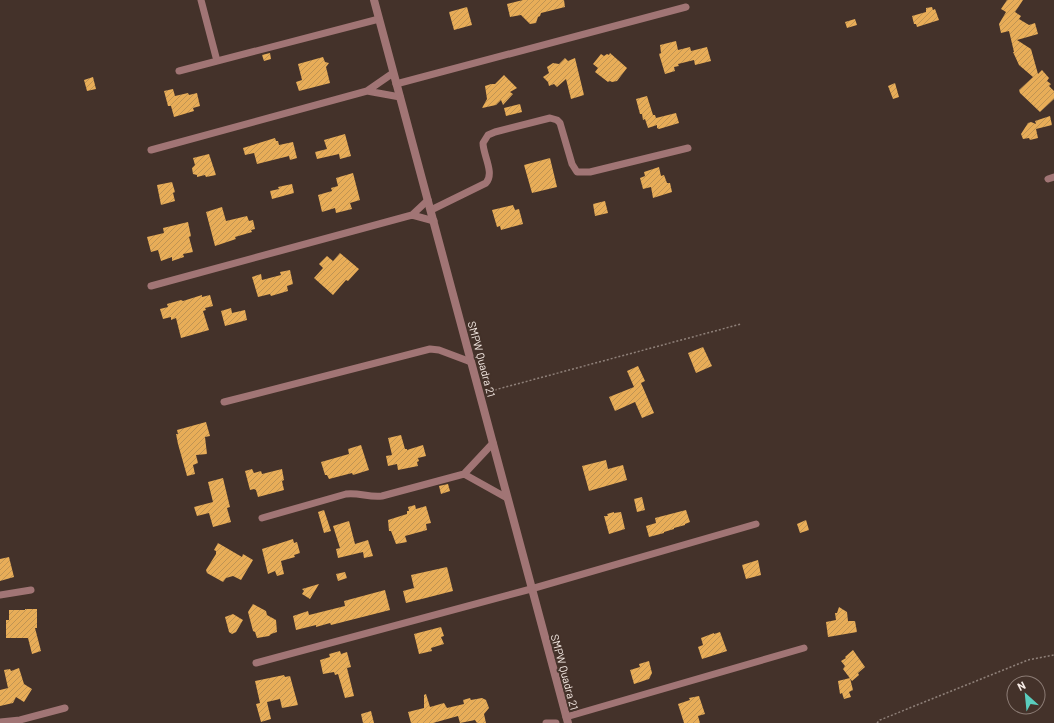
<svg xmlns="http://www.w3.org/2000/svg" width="1054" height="723" viewBox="0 0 1054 723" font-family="Barlow,sans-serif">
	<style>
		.building { fill: url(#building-hatch) }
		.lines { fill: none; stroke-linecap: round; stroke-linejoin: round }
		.path { stroke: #8f8079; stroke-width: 1.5; stroke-dasharray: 2 2; stroke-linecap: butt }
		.minor { stroke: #a17575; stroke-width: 7 }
		.tertiary { stroke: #a17575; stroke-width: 8 }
		.labels { text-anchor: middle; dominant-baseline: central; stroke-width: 4; stroke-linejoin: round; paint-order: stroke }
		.street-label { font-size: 11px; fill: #f7ece6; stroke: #44322a }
	</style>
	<defs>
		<pattern id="building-hatch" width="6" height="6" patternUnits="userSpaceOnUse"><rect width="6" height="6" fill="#e8ad58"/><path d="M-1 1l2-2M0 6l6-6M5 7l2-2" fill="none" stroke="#c09453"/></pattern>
	</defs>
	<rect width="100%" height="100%" fill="#44322a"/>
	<path class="building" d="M523,0H564L565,7L541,13L540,16L538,17L536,23L530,24L521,15L510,17L507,4Z
		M1007,0H1023L1015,12L1021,16L1019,19L1029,25L1035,23L1038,34L1017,40L1031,49L1038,74L1042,70L1049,78L1047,81L1051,84L1049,86L1054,91V99L1040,112L1020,93L1019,90L1033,77L1019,65L1013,52H1014L1009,31L1001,33L999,24L1006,12L1001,9Z
		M467,7L472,25L454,30L449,12Z
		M932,7L933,10L935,9L939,20L917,27L916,24H914L912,16L926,12V8Z
		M855,19L857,25L847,28L845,22Z
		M676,41L678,50L690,47L691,51L707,47L711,61L695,65L694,60L678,64L679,66L674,67L675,71L665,74L659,54L661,53L660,45Z
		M270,53L271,59L264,61L262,55Z
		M610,53L627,68L617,81L612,82L610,81L608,82L595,72L598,68L593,64L601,54L604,56L607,54L609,55Z
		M323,57L325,62L329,63L326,67L330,83L299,91L296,82L302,80L298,64Z
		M565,58L568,61L575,58L584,95L571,99L566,79L557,87L554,84L549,86L548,82L543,77L549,73L547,67L553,63L559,64Z
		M504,75L517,88L510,92L513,94L503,105L501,100L496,105L482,108L487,99L485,86L491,84H495Z
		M93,77L96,89L87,91L84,80Z
		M895,83L899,97L893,99L888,86Z
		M173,89L175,96L188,93L189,95L197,93L200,106L193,108L194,111L174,117L171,106H168L164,91Z
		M647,96L653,115H655L656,118L676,113L679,123L659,129L657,128V125L648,128L645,119L643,120L642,114H640L636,99Z
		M520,104L522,112L506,116L504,108Z
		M1050,116L1052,125L1036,129L1038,138L1030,140L1029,138L1023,139L1021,134L1028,123L1031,122L1036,124L1035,121Z
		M345,134L351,156L340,159L339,154L317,159L315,152L327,149L324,140Z
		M275,138L276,141H278L279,145L293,142L297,158L290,160L289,156L257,164L254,153L245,155L243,148Z
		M209,154L216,175L206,177L205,175L197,177V175L193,174L192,168L195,165L193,158Z
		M550,158L557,187L532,193L524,165Z
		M659,167L661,176L664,175L667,183H670L672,192L653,198L651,187L643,189L640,178L645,176L644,172Z
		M353,173L360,200L350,203L352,209L336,213L335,208L322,212L318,195L332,191L331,188L338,186L336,178Z
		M172,182L175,192L173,193L175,201L161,205L157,185Z
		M292,184L294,193L272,199L270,191L279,189L278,187Z
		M605,201L608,213L595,216L593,204Z
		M513,205L515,210L519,209L523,224L501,230L500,226L497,227L492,210Z
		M222,207L226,221L247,216L249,221L253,220L255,229L251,230L252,232L235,237L236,239L215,246L206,212Z
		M188,222L191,236L189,237L193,252L183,254L184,257L172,261V257L161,261L158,250L151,252L147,237L164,233L163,228Z
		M340,253L359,269L348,281L346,280L333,295L314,278L323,268L319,264L327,256L333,261Z
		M290,270L293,284L287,286L288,291L271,296L270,294L258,297L252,277L261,274L262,280L281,275L280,272Z
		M202,295V297L210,295L213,306L205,308L206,310L203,311L209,330L181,338L176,318L171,320V317L163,319L160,309L168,307L167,304L181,300L183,301Z
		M231,308L232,313L245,310L247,320L225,326L221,311Z
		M703,347L712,366L696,373L688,353Z
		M638,366L645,381L641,383L654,413L642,418L635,402L615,411L609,397L634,387L627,371Z
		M206,422L210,436L205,437L207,454L196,455L198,463L193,465L195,474L187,476L178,444L176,434H178L177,430Z
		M401,435L405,449H407V450L423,445L426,456L418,458L419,461L417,462L418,466L398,470L397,464L388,466L386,456L392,455L388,438Z
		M361,445L369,470L353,475L352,473L329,479L327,475H325L321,462L349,454L348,449Z
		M606,460L608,469L623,465L627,480L589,491L582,466Z
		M252,469L254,473L261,471L262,474L282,469L284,480L282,481L284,490L258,497L256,490L254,489L250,490L245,471Z
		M223,478L230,507L227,508L231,522L213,527L209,513L197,516L194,507L213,502L208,482Z
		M448,484L450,491L441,494L439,486Z
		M642,497L645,510L637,512L634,499Z
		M415,505L416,509L426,506L431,523L426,524L427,530L405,536L407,542L396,544L391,531H389L388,520L407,514V511H409L408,507Z
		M324,510L331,531L324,533L318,512Z
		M686,510L690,522L685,524V525L674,528V529L664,532V533L649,537L646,526L656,523L655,518Z
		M614,512V513L621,512L625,529L609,534L604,516H608L607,514Z
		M806,520L809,530L800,533L797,524Z
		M349,521L355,544L368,540L373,556L364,558L363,552L338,558L336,549L340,548L333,526Z
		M293,539L294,543L297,542L300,553L294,555L295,557L281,561L284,574L277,576L275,571L268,574L262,549Z
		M218,543L242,557L243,554L253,560L241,580L233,576L226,578L223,582L207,573L206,570L216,554V551L214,550Z
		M9,557L14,577L0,581V559Z
		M758,560L761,575L746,579L742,565Z
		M447,567L453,591L406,603L403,591L414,588L411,575Z
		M345,572L347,578L338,581L336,574Z
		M319,584L310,599L302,594L304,591L302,589Z
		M385,590L390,610L331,625L330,623L316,627V625L296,630L293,616L308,611L309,615L345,606L344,601Z
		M253,604L266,611L267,615L276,620L277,632L271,634L269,636L257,638L255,632L253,631L248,612Z
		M839,607L847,612L848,621H855L857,632L828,637L826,622L836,620L835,613H837Z
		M25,609H37V628H35L41,651L32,654L28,638H6V620H9V610H25Z
		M233,614L243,620L236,632L232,634L229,632L225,617Z
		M441,627L444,636L441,637L444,644L431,648L432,651L419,654L414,634Z
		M720,632L727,651L702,659L698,647L703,645L701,638L714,633V634Z
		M853,650L865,667L858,673L859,675L852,681L843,669L845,666L841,661L846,658L845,657Z
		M340,651L341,654L347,652L351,667L347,668L354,696L345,698L338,674L335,675L334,672L323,674L320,660L330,657L329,654Z
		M649,661L652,673L649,679L634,684L630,670L640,667L639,664Z
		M19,668L24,684L32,689L24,702L16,697L13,703L0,706V690L8,688L4,670L10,669L11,671Z
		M284,675L285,677L290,676L298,705L282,708L280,699L267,702L271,719L261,722L256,704L260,703L255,681Z
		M850,678L853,690L849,692L851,697L844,699L842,693L840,694L838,681Z
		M426,694L430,707L444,703L447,708L464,704L463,700L470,698L471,700L482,698L486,700L489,708L484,714L486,723H477L475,720L460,723L458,716L433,723H411L408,712L424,708V695Z
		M699,696L705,714L698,716L700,723H684L678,704L690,700L689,698Z
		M371,711L374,723H363L361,714Z"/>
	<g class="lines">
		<path class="path" d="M487,392L741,324
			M877,723L880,720L1028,660L1054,655"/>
		<path class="minor" d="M201,0L217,61
			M179,71L379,19
			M396,84L686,7
			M367,91L400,97
			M151,150L367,91L393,73
			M1048,179L1054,177
			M431,210L486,183C495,173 483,155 483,143L488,135L495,132L550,118L557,120L560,123L572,164L577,172H590L688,148
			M412,215L434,221
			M151,286L412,215L428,200
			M224,402L430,349L439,350L471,362
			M464,474L507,498
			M262,518L346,494C358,492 370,498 382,496L464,474L493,443
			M0,595L31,590
			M256,663L531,589L756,524
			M566,717L804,648
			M0,722L20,720L65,708
			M546,723H556"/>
		<path class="tertiary" d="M374,0L568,723"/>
	</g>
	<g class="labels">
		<g class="street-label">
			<text transform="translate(482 359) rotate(75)">SMPW Quadra 21</text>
			<text transform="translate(565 672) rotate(75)">SMPW Quadra 21</text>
		</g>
	</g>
	<g transform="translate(1026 695) rotate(333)"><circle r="19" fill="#44322a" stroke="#8c7c75"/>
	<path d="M0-3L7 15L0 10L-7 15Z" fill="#5acebe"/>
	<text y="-6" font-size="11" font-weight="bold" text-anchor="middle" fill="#f7ece6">N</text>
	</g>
</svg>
